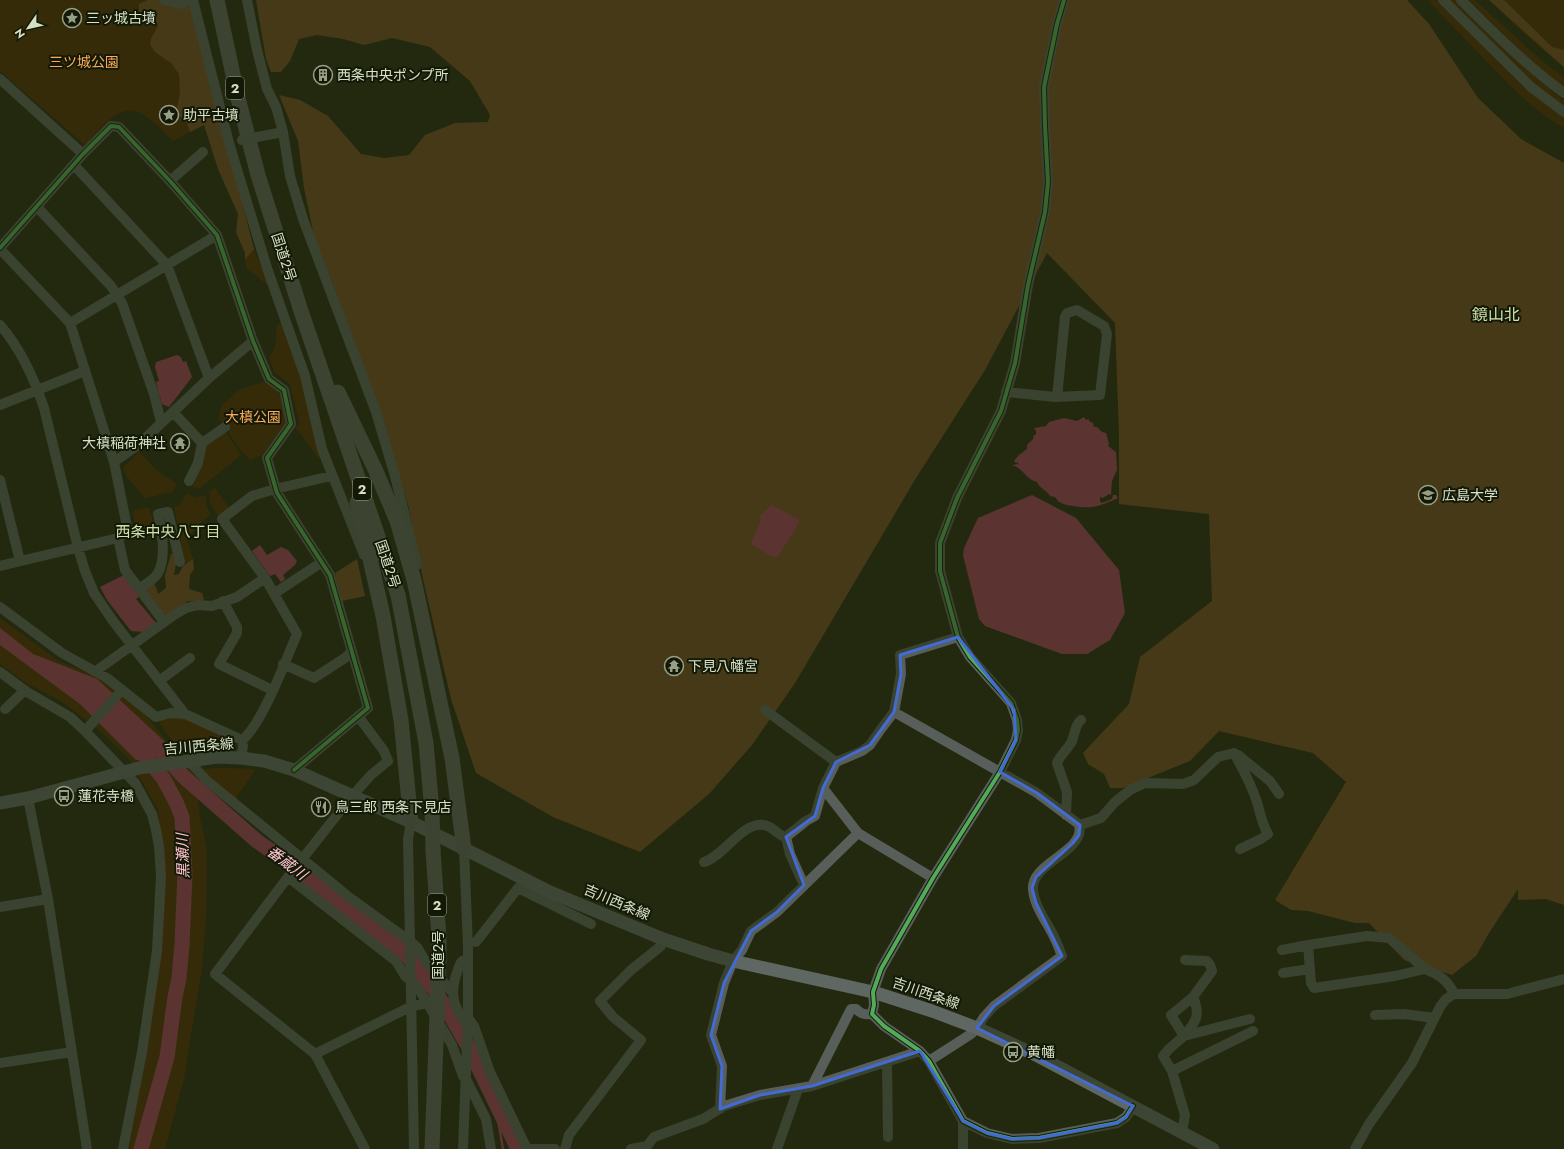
<svg xmlns="http://www.w3.org/2000/svg" width="1564" height="1149" viewBox="0 0 1564 1149" font-family="Jost,'Noto Sans JP',sans-serif">
	<style>
		.green { fill: #4f2e03 }
		.forest { fill: #724c22 }
		.water { fill: #a0415d }
		.lines { fill: none; stroke-linecap: round; stroke-linejoin: round }
		.stream { stroke: #a0415d; stroke-width: 2.5 }
		.river { stroke: #a0415d; stroke-width: 15 }
		.minor { stroke: #585f5a; stroke-width: 10 }
		.major { stroke: #5e6762; stroke-width: 13 }
		.highway { stroke: #5b645b; stroke-width: 15 }
		.minor-bridge { stroke: #585f5a; stroke-width: 10 }
		.highway-bridge { stroke: #5b645b; stroke-width: 15 }
		.cycleway-casing { stroke: #131906; stroke-width: 6 }
		.cycleway { stroke: #51ab58; stroke-width: 4 }
		.marked { fill: none; stroke: #426bd4; stroke-width: 3; stroke-linejoin: round }
		.labels { text-anchor: middle; dominant-baseline: central; stroke-width: 4; stroke-linejoin: round; paint-order: stroke }
		.shield { fill: #131906; stroke: #9ca48c; stroke-width: 1 }
		.shield-label { font-size: 13px; font-weight: bold; fill: #d6e0c6 }
		.poi-label { font-size: 14px; fill: #d6e0c6; stroke: #131906; text-anchor: start }
		.park-label { font-size: 14px; fill: #fdab5a; stroke: #131906 }
		.street-label { font-size: 14px; fill: #d6e0c6; stroke: #131906 }
		.neighbourhood-label { font-size: 15px; fill: #cfe1ad; stroke: #131906 }
		.water-label { font-size: 15px; font-style: italic; fill: #ffc5d2; stroke: #131906 }
		.quarter-label { font-size: 16px; fill: #cfe1ad; stroke: #131906 }
	</style>
	<rect width="100%" height="100%" fill="#22290e"/>
	<path class="green" d="M0,0H191L204,124L173,141C164,132 147,113 134,111C116,107 96,133 85,145L0,71Z
		M1428,0H1436L1522,86L1564,118V128C1535,111 1512,88 1489,64C1469,43 1448,21 1428,0Z
		M1449,0H1457L1529,72L1564,101V107L1540,89Z
		M1469,0H1475L1543,62L1564,77V89L1529,60Z
		M1490,0H1564V68L1515,25Z
		M254,249L269,286L247,269L245,260Z
		M283,321L315,424L312,428L322,458L319,459L295,426L300,425L290,384L275,373L269,357C277,350 277,336 276,326Z
		M264,382L276,390L280,396L286,423L262,455L250,460L241,451L219,418L221,406L239,390Z
		M225,431L241,455L200,488L193,487L206,446Z
		M139,452L156,470L177,484L172,492L145,498L125,474L124,467Z
		M215,488L229,508L218,516L210,502V491Z
		M187,494L197,498L203,495L206,496V503L210,515L197,526L187,539L193,559L187,564L185,562L174,508L180,504Z
		M149,507L155,529L138,533L132,511Z
		M0,618L60,662L102,678L139,707L196,778L199,812L207,851L206,919L202,968L184,1078L165,1149H127L144,1068L159,964L163,883L158,809L129,759L105,735L64,703L25,682L0,664Z
		M176,717L184,718L235,741L236,747L202,748L180,751L160,724L161,721Z
		M220,768L253,769L254,772L235,799L209,778L204,770V769Z"/>
	<path class="forest" d="M148,0H191L218,118L232,163L254,249L245,260V253L236,232L238,214L218,169L204,125L190,132L187,123L179,116L177,107L180,93L179,74L171,63L155,52L150,44L151,39L158,26L157,23L147,19L139,12V4Z
		M256,0H1407L1429,24L1478,98L1521,139L1564,163V905L1546,899L1518,900V889L1489,933L1476,956L1452,975L1404,960L1369,923H1355L1308,911L1291,910L1275,900L1346,782L1313,753L1219,731L1190,761L1123,788H1110L1104,774L1088,764L1083,753L1129,704L1140,657L1212,601L1209,514L1119,504V435L1115,323L1047,253L985,370L916,478L795,683L752,745L709,794L640,852L553,817L476,773L451,699L423,579L408,505L390,447L367,390L333,284L314,236L304,188L298,141L279,95L300,100L328,116L361,154L384,158L409,155L425,135L455,123L488,122L490,115L470,81L430,47L392,38L364,45L343,39L317,35L299,39L290,61L281,72H271L266,59Z
		M1489,0H1504L1552,47L1564,50V67Z
		M175,553L176,564L174,575L179,574L183,566L193,559L194,569L190,575L189,589L202,593L204,599L201,602L188,601L167,616L159,610L145,588L153,582L156,587L158,594L166,588L165,575L171,554Z
		M357,559L365,596L342,601L335,573Z"/>
	<path class="water" d="M177,355L181,357L183,362L186,361L192,377L169,407L162,404L156,382L159,381L155,367L156,362Z
		M1084,417L1086,420L1089,419V421L1093,423L1094,427H1097L1102,432L1106,433L1109,444L1108,446L1116,452L1117,470L1112,481L1111,495L1109,494L1103,498L1100,497V501L1102,503L1112,499L1113,495H1116L1118,498C1098,507 1092,509 1073,506C1066,505 1059,504 1055,497L1050,496C1047,490 1040,489 1037,482C1025,479 1023,468 1012,465L1018,464V462L1016,463L1014,461L1019,455L1027,449V445L1033,439L1034,435H1036V431L1034,428L1046,426L1049,422L1064,418L1077,421Z
		M1032,495L1076,518L1119,570L1125,613L1110,640L1087,654H1062L985,626L979,619L963,555L964,548L978,518Z
		M772,505L799,520V523L778,556L773,557L751,544C754,533 762,526 760,515Z
		M260,545L267,555L281,547L288,550L297,561L295,565L283,575L285,579L281,582L275,574L270,576L252,551Z
		M124,575L140,596L136,599L156,623L144,632L131,631L107,600L100,587Z
		M0,628L33,654L97,679L176,752L136,760L80,704L0,645Z"/>
	<g class="lines">
		<path class="stream" d="M495,1102L503,1149"/>
		<path class="river" d="M150,739L183,776L257,841L302,873L406,954L433,988L449,1013L468,1046L518,1149
			M134,742L163,778L176,802L182,817L185,874L182,945L179,978L175,997L167,1057L141,1149"/>
		<path class="minor" d="M164,0L180,4L191,0
			M193,0L229,143L267,268L305,376L322,449L364,555
			M247,0L257,50L267,89L276,107L283,132L290,176L303,219L376,412L395,476L417,565
			M1064,0L1057,24L1044,87L1045,126L1048,182L1045,212L1028,285L1015,363L1001,411L957,498L940,543V571L958,637L970,657L1011,703L1017,720L1018,730L1016,740L1000,772L933,878L881,969L873,992L874,1005L872,1014L884,1026L920,1051L929,1061L963,1121L987,1133L1012,1139L1039,1138L1117,1123L1126,1117L1133,1106
			M1443,0L1531,87L1564,112
			M1461,0C1494,33 1527,66 1564,93
			M0,79L83,154
			M74,165L167,265L209,378
			M170,181L203,152
			M37,207L111,286L122,303L154,394L161,422
			M0,248L83,154L111,126L119,127L170,181L217,235L253,341L269,379L284,390L291,424L267,458L277,493L330,575L368,708L294,770
			M0,249L70,323L114,462L128,532L118,538L0,566
			M70,323L217,235
			M0,325C21,349 34,378 44,408L78,548L85,571L94,593L113,621L185,714L242,740L243,746L241,758
			M1006,392L1055,397L1100,395L1107,334L1104,326L1077,310L1067,313L1065,317L1057,397
			M0,405L85,371
			M173,412L202,443L225,427
			M114,462L137,446L209,378L253,341
			M0,480L20,561
			M189,481L198,463L202,443
			M118,538L125,570L164,622
			M139,589C144,585 155,579 158,573C167,557 162,531 158,514L168,512L180,562
			M275,593L322,562
			M223,601L237,627V633L219,664L272,690
			M0,607L62,653L107,678L156,717L171,713L185,714
			M283,664L314,678L345,658L352,651
			M96,671L174,615L186,608L198,605L212,606L237,597L265,578
			M0,672L27,692L70,717L85,731L135,783L152,814L156,830L159,846L161,876L157,951L142,1052L123,1149
			M159,681L190,658
			M5,709L25,690
			M765,710L836,762
			M894,712L1037,793L1080,825C1079,828 1080,832 1079,834C1073,855 1031,866 1033,889C1034,907 1048,923 1055,939C1058,945 1060,951 1062,956L994,1006L984,1017L977,1028L971,1034L929,1061
			M358,716L384,751L388,761L371,775L352,796L288,877L215,974L315,1054L365,1149
			M85,731L122,690
			M242,740C262,725 286,659 297,634L265,578L222,519L252,496L275,489L331,476
			M1234,753C1243,769 1251,784 1257,802C1261,815 1261,822 1268,834L1261,839L1240,849
			M1238,755L1270,781L1279,794
			M188,760L206,780L349,897L411,942L417,947L426,962L452,992
			M823,788L858,833L933,878
			M28,798L48,899L87,1149
			M1066,815L1067,792L1057,763C1060,755 1068,749 1072,741C1075,733 1075,725 1081,720
			M411,822L408,839L414,1149
			M1080,825L1101,818L1115,802L1130,790L1145,783L1183,784L1194,780L1218,757L1234,753
			M704,862C724,856 743,821 764,825C773,826 778,836 786,837
			M288,877L396,961L405,976L417,986L441,1026L452,1045L463,1076
			M804,885L790,854L786,837L806,821L815,816L823,788L836,762L862,751L870,745L881,729L894,712L901,674L900,655L958,637
			M0,907L48,899
			M1367,936L1389,938L1425,969L1395,976L1314,988L1311,983L1308,945Z
			M476,942L518,888L591,924
			M1282,950L1308,945
			M462,961C459,965 458,970 456,975C449,997 455,1009 468,1026
			M1425,969C1439,975 1448,980 1454,994
			M1283,973L1310,969
			M1375,1015L1404,1014L1434,1018
			M468,1018L474,1026L490,1072L527,1149
			M1184,1036L1250,1019
			M1184,1036C1196,1022 1201,1015 1193,997
			M315,1054L412,1006L428,1003L433,1000
			M887,1062L888,1137
			M0,1063L72,1052
			M1172,1071L1253,1031
			M466,1079L486,1119L491,1149
			M812,1086L851,1009H856C861,1014 865,1015 872,1014
			M720,1109L722,1066L711,1035L724,983L733,961L742,950L751,931L777,912L858,833
			M1182,1132L1185,1115L1172,1071L1163,1056L1169,1049L1184,1036L1171,1015L1193,997L1212,971L1210,965L1207,961L1185,960
			M463,1149L468,1018V947L464,849
			M531,1149H555
			M565,1149L569,1135L641,1040L613,1017L600,1001L631,970L661,946L663,939
			M631,1149L647,1146L654,1137L703,1119L724,1106L760,1095L812,1086L920,1051
			M777,1149L798,1089
			M963,1149V1121
			M1355,1149L1369,1124L1412,1063L1440,1007L1446,999L1454,994H1507L1564,979"/>
		<path class="major" d="M0,803L28,798L139,768L218,757L241,758L264,761L294,770L411,822L550,892L663,939L708,954L733,961L873,992L932,1011L977,1028L1034,1054L1213,1149"/>
		<path class="highway" d="M217,0L238,98L258,175L301,311L398,595L426,743L432,811
			M338,392L375,469L397,521L414,580L452,758L464,849
			M357,502L383,616L401,720L411,822
			M433,850L439,938V960
			M432,1149L436,1043"/>
		<path class="minor-bridge" d="M242,140L278,133"/>
		<path class="highway-bridge" d="M432,811L433,850
			M436,1043L439,960"/>
		<g class="cycleway-casing">
			<path id="cycleway" d="M1064,0L1057,24L1044,87L1045,126L1048,182L1045,212L1028,285L1015,363L1001,411L957,498L940,543V571L958,637L970,657L1011,703L1017,720L1018,730L1016,740L1000,772L933,878L881,969L873,992L874,1005L872,1014L884,1026L920,1051L929,1061L963,1121L987,1133L1012,1139L1039,1138L1117,1123L1126,1117L1133,1106
				M0,248L83,154L111,126L119,127L170,181L217,235L253,341L269,379L284,390L291,424L267,458L277,493L330,575L368,708L294,770"/>
		</g>
		<use href="#cycleway" class="cycleway"/>
	</g>
	<path d="M0 0H1564V1149H0ZM958,637L1014,710L1016,740L1000,772L1037,793L1080,825L1079,835L1073,843L1036,877L1032,888L1036,903L1062,956L994,1006L977,1028L1133,1106L1126,1117L1117,1123L1039,1138L1012,1139L987,1133L963,1121L920,1051L812,1086L760,1095L720,1109L722,1066L711,1035L724,983L751,931L777,912L804,885L786,837L815,816L823,788L836,762L870,745L894,712L901,674L900,655Z" fill="#22290e" fill-opacity=".55" fill-rule="evenodd"/>
	<path class="marked" d="M958,637L1014,710L1016,740L1000,772L1037,793L1080,825L1079,835L1073,843L1036,877L1032,888L1036,903L1062,956L994,1006L977,1028L1133,1106L1126,1117L1117,1123L1039,1138L1012,1139L987,1133L963,1121L920,1051L812,1086L760,1095L720,1109L722,1066L711,1035L724,983L751,931L777,912L804,885L786,837L815,816L823,788L836,762L870,745L894,712L901,674L900,655Z"/>
	<defs>
		<g id="sight-ring" transform="scale(1)"><circle r="9.5" fill="#131906" stroke="#97a086" stroke-width="1.5"/><path d="M0-6L1.8-2.2L6-1.7L2.9 1.2L3.7 5.4L0 3.3L-3.7 5.4L-2.9 1.2L-6-1.7L-1.8-2.2Z" fill="#97a086"/></g>
		<g id="building-ring" transform="scale(1)"><circle r="9.5" fill="#131906" stroke="#97a086" stroke-width="1.5"/><path d="M-4-6H4V6H1V3H-1V6H-4ZM-2.5-4.3h1.7v1.8h-1.7ZM.8-4.3h1.7v1.8H.8ZM-2.5-1h1.7V.8h-1.7ZM.8-1h1.7V.8H.8Z" fill="#97a086"/></g>
		<g id="temple-ring" transform="scale(1)"><circle r="9.5" fill="#131906" stroke="#97a086" stroke-width="1.5"/><path d="M0-6L5-2H3V0L6.5 2.5H4V6H1.5V3h-3V6H-4V2.5H-6.5L-3 0V-2H-5Z" fill="#97a086"/></g>
		<g id="university-ring" transform="scale(1)"><circle r="9.5" fill="#131906" stroke="#97a086" stroke-width="1.5"/><path d="M0-5L7-2L0 1L-7-2ZM-4 1L0 2.5L4 1V4Q0 6-4 4Z" fill="#97a086"/></g>
		<g id="bus-ring" transform="scale(1)"><circle r="9.5" fill="#131906" stroke="#97a086" stroke-width="1.5"/><path d="M-5-6H5V4H4V6H2V4H-2V6H-4V4H-5ZM-3.5-4V0h7V-4ZM-3.5 1.2v1.5H-2V1.2ZM2 1.2v1.5H3.5V1.2Z" fill="#97a086"/></g>
		<g id="restaurant-ring" transform="scale(1)"><circle r="9.5" fill="#131906" stroke="#97a086" stroke-width="1.5"/><path d="M-5-6h1v4h1v-4h1v4h1v-4h1v5L-1.5 .5V6h-2V.5L-5-1ZM5-6V6H3V1.5H1.5Q1.5-4 5-6Z" fill="#97a086"/></g>
	</defs>
	<g fill-rule="evenodd">
		<use href="#sight-ring" x="72" y="18"/>
		<use href="#building-ring" x="323" y="75"/>
		<use href="#sight-ring" x="169" y="115"/>
		<use href="#temple-ring" x="180" y="443"/>
		<use href="#university-ring" x="1428" y="495"/>
		<use href="#temple-ring" x="674" y="666"/>
		<use href="#bus-ring" x="64" y="796"/>
		<use href="#restaurant-ring" x="321" y="807"/>
		<use href="#bus-ring" x="1013" y="1052"/>
	</g>
	<g class="labels">
		<g class="shield">
			<rect x="226" y="77" width="18" height="22" rx="3"/>
			<rect x="353" y="478" width="18" height="22" rx="3"/>
			<rect x="428" y="894" width="18" height="22" rx="3"/>
		</g>
		<g class="shield-label">
			<text x="235" y="88">2</text>
			<text x="362" y="489">2</text>
			<text x="437" y="905">2</text>
		</g>
		<g class="poi-label">
			<text x="86" y="18">三ッ城古墳</text>
			<text x="337" y="75">西条中央ポンプ所</text>
			<text x="183" y="115">助平古墳</text>
			<text x="166" y="443" text-anchor="end">大槙稲荷神社</text>
			<text x="1442" y="495">広島大学</text>
			<text x="688" y="666">下見八幡宮</text>
			<text x="78" y="796">蓮花寺橋</text>
			<text x="335" y="807">鳥三郎 西条下見店</text>
			<text x="1027" y="1052">黄幡</text>
		</g>
		<g class="park-label">
			<text x="84" y="62">三ツ城公園</text>
			<text x="253" y="417">大槙公園</text>
		</g>
		<g class="street-label">
			<text transform="translate(284 257) rotate(72)">国道2号</text>
			<text transform="translate(388 564) rotate(71)">国道2号</text>
			<text transform="translate(199 746) rotate(-5)">吉川西条線</text>
			<text transform="translate(617 902) rotate(23)">吉川西条線</text>
			<text transform="translate(438 955) rotate(-90)">国道2号</text>
			<text transform="translate(926 993) rotate(19)">吉川西条線</text>
		</g>
		<g class="neighbourhood-label">
			<text x="168" y="532">西条中央八丁目</text>
		</g>
		<g class="water-label">
			<text transform="translate(183 856) rotate(-92)">黒瀬川</text>
			<text transform="translate(287 863) rotate(37)">番蔵川</text>
		</g>
		<g class="quarter-label">
			<text x="1496" y="314">鏡山北</text>
		</g>
	</g>
	<g transform="translate(28 28) rotate(236)" stroke="#131906" stroke-width="3" paint-order="stroke">
	<path d="M0-3L7 15L0 10L-7 15Z" fill="#d6e0c6"/>
	<text y="-6" font-size="11" font-weight="bold" text-anchor="middle" fill="#d6e0c6">N</text>
	</g>
</svg>
